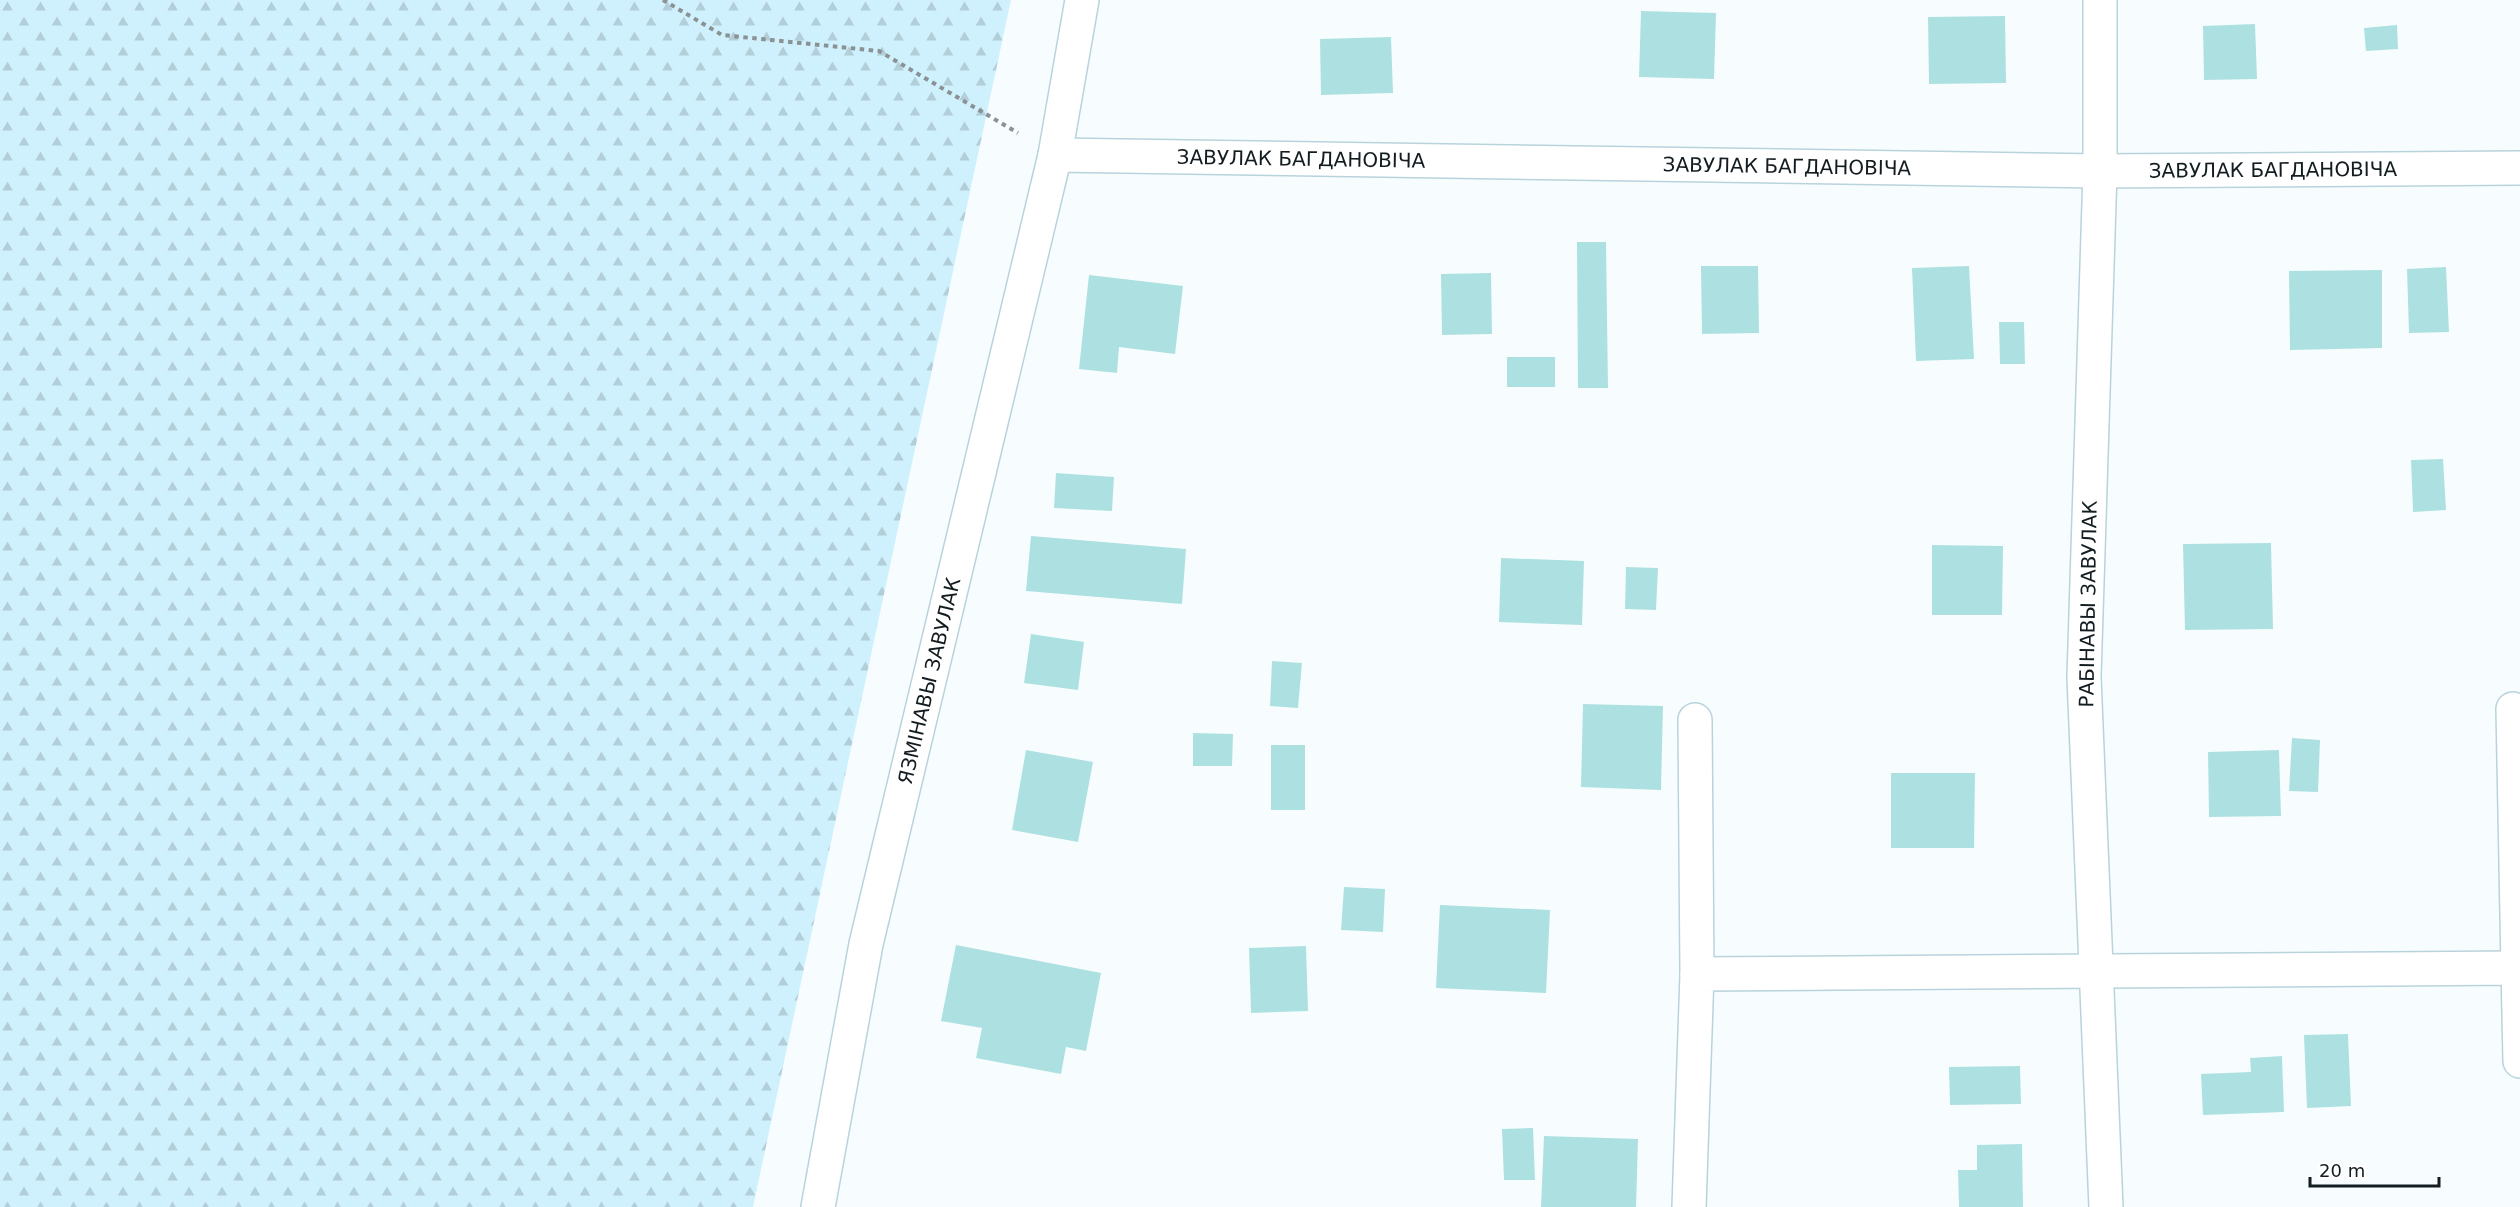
<svg xmlns="http://www.w3.org/2000/svg" width="2520" height="1207" viewBox="0 0 2520 1207" font-family="'DejaVu Sans',sans-serif">
	<style>
		.forest { fill: url(#forest-firs) }
		.building { fill: #ade1e1 }
		.lines { fill: none; stroke-linecap: round; stroke-linejoin: round }
		.street-casing { stroke: #b9d3dc; stroke-width: 36 }
		.path { stroke: #8a9294; stroke-width: 4; stroke-dasharray: 4.5 4.5; stroke-linecap: butt }
		.street { stroke: #fff; stroke-width: 33 }
		.labels { text-anchor: middle; dominant-baseline: central; stroke-width: 6; stroke-linejoin: round; paint-order: stroke }
		.street-label { font-size: 20px; fill: #131c20; stroke: #fff }
	</style>
	<defs>
		<pattern id="forest-firs" width="22" height="20" patternUnits="userSpaceOnUse" patternTransform="scale(1.5)"><rect width="22" height="20" fill="#cff1fd"/><path d="M5 1l3.5 6h-7zM16 11l3.5 6h-7z" fill="#b1ced9"/></pattern>
	</defs>
	<rect width="100%" height="100%" fill="#f7fdfe"/>
	<path class="forest" d="M0,0H1011L753,1207H0Z"/>
	<path class="building" d="M1641,11L1716,13L1714,79L1639,77Z
		M2005,16L2006,83L1929,84L1928,17Z
		M2255,24L2257,79L2204,80L2203,26Z
		M2397,25L2398,49L2366,51L2364,28Z
		M1391,37L1393,93L1321,95L1320,39Z
		M1577,242H1606L1608,388H1578Z
		M1701,266H1758L1759,333L1702,334Z
		M1969,266L1974,359L1916,361L1912,268Z
		M2446,267L2449,332L2409,333L2407,269Z
		M2382,270V348L2290,350L2289,271Z
		M1491,273L1492,334L1442,335L1441,274Z
		M1089,275L1183,286L1175,354L1119,347L1117,373L1079,369Z
		M1999,322H2024L2025,364H2000Z
		M1507,357H1555V387H1507Z
		M2443,459L2446,510L2413,512L2411,460Z
		M1056,473L1114,477L1112,511L1054,508Z
		M1031,536L1186,549L1182,604L1026,591Z
		M2271,543L2273,629L2185,630L2183,544Z
		M1932,545L2003,546L2002,615H1932Z
		M1501,558L1584,561L1582,625L1499,622Z
		M1626,567L1658,568L1656,610L1625,609Z
		M1031,634L1084,642L1078,690L1024,683Z
		M1272,661L1302,663L1298,708L1270,706Z
		M1583,704L1663,706L1661,790L1581,787Z
		M1193,733L1233,734L1232,766H1193Z
		M2292,738L2320,740L2318,792L2289,791Z
		M1271,745H1305V810H1271Z
		M1026,750L1093,762L1078,842L1012,830Z
		M2279,750L2281,816L2209,817L2208,752Z
		M1891,773H1975L1974,848H1891Z
		M1344,887L1385,889L1383,932L1341,930Z
		M1440,905L1550,910L1546,993L1436,988Z
		M956,945L1101,973L1086,1051L1066,1047L1061,1074L976,1058L982,1028L941,1021Z
		M1306,946L1308,1011L1251,1013L1249,948Z
		M2348,1034L2351,1106L2307,1108L2304,1035Z
		M2282,1056L2284,1112L2203,1115L2201,1074L2251,1072L2250,1058Z
		M2020,1066L2021,1104L1950,1105L1949,1067Z
		M1533,1128L1535,1180H1504L1502,1129Z
		M1544,1136L1638,1139L1636,1207H1541Z
		M2022,1144L2023,1207H1959L1958,1170H1977V1145Z"/>
	<g class="lines">
		<g class="street-casing">
			<g id="street">
				<path d="M2100,0V171L2084,677L2106,1207"/>
				<path id="s1" d="M1055,155L2100,171L2520,168"/>
				<path d="M2513,709L2518,968"/>
				<path d="M1695,720L1697,974"/>
				<path id="s2" d="M818,1207L866,944L1055,155L1082,0"/>
				<path d="M1689,1207L1697,974L2518,968L2520,1061"/>
			</g>
		</g>
		<path class="path" d="M663,0L722,35L879,51L1018,133"/>
		<use href="#street" class="street"/>
	</g>
	<g class="labels">
		<g class="street-label">
			<text stroke="none"><textPath href="#s1" startOffset="246">ЗАВУЛАК БАГДАНОВІЧА</textPath></text>
			<text stroke="none"><textPath href="#s1" startOffset="732">ЗАВУЛАК БАГДАНОВІЧА</textPath></text>
			<text stroke="none"><textPath href="#s1" startOffset="1218">ЗАВУЛАК БАГДАНОВІЧА</textPath></text>
			<text transform="translate(2088 604) rotate(-89)">РАБІНАВЫ ЗАВУЛАК</text>
			<text stroke="none"><textPath href="#s2" startOffset="538">ЯЗМІНАВЫ ЗАВУЛАК</textPath></text>
		</g>
	</g>
	<path d="M2310 1177v9h129v-9" fill="none" stroke="#131c20" stroke-width="3"/>
	<text x="2319" y="1177" font-size="18" fill="#131c20" stroke="#ffffff" stroke-width="4.5" paint-order="stroke">20 m</text>
</svg>
